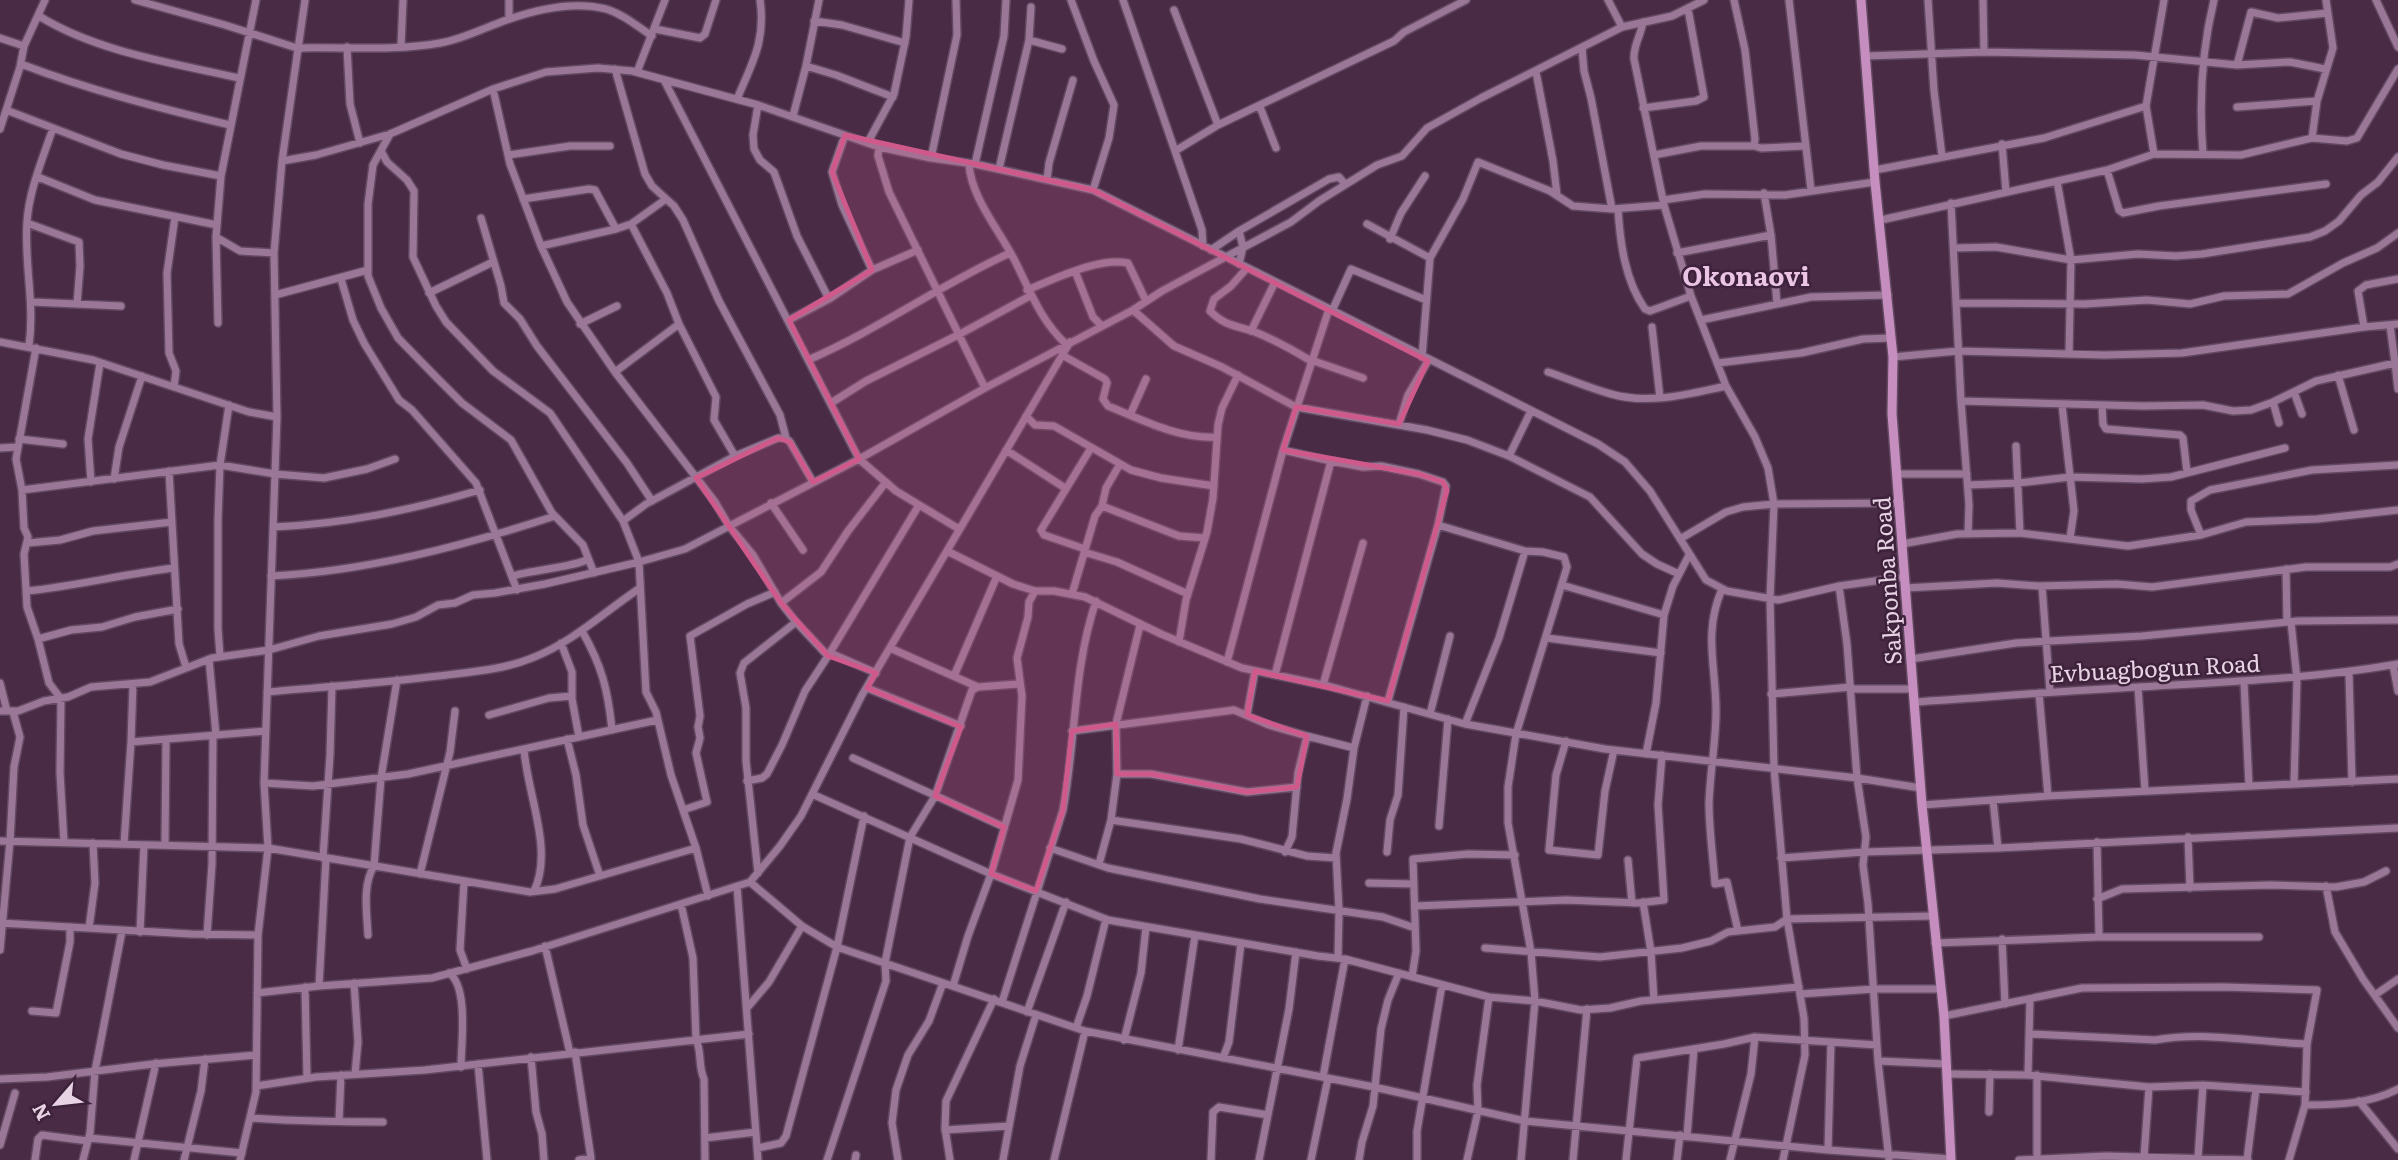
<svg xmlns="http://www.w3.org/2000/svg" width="2398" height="1160" viewBox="0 0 2398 1160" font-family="Literata,serif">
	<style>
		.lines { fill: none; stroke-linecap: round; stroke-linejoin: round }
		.minor-casing { stroke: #624860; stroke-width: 10 }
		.major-casing { stroke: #624860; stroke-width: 12 }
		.minor { stroke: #9a7796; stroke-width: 7 }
		.major { stroke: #c58ebe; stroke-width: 9 }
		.marked { fill: #cf598b; fill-opacity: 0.2; stroke: #cf598b; stroke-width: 5; stroke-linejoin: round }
		.labels { text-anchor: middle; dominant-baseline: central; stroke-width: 5; stroke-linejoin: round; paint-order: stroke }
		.street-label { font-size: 23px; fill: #e7d3e4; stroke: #3e213b }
		.quarter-label { font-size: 26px; font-weight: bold; fill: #ebc5e6; stroke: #3e213b }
	</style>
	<rect width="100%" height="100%" fill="#492b46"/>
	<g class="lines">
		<g class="minor-casing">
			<path id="minor" d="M135,0L225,25L300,49
				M256,0L221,176L216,237L240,251L274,253
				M509,0V19
				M1071,0L1094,61L1114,105L1109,138L1093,190
				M1123,0L1175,151
				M1608,0L1622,27
				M1789,0L1811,190
				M1928,0L1934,91L1942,156
				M1983,0L1984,52
				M2326,0L2333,48L2317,101L2312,138L2347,141L2357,138L2398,69
				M2376,0L2398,47
				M1174,10L1218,125
				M39,16C97,52 173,63 239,78
				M814,21L842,25L905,43
				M655,29L700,38L705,34L716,0
				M0,38L24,46
				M1029,40L1062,49
				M401,46L403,0
				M347,47L350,104L360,143
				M300,48C345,47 396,51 440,43C459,40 477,31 496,24C529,11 571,0 606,9C623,14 637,26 652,36
				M1582,48L1584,71L1591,98L1612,209
				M1866,56L1984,52L2135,55L2237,65L2290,62L2325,69
				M21,64C89,90 159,108 230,125
				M2237,65L2251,12L2278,18L2328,13
				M806,66L836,75L893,97
				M615,69L645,174L652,186L674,206L683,220L719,301L780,415L786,438
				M637,72L665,0
				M1536,72L1553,161L1557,195
				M664,80L859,459L896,491L959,529
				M493,89L510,164L541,246L567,302L615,372L715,502L729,526L753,555L781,603L796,622L744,663L740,673L746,708V761L758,873
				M737,99C752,63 766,41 760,0
				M758,105L753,135L754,149L760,160L774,172L797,236L829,299
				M1260,107L1276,148
				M2237,107L2317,101
				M1643,108L1696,101L1704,97L1688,9
				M6,110L121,154L163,165L221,176
				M793,116L806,66L819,0
				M0,129L20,67L24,46L45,0
				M390,134L373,165L368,204V276L381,308L398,338L438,379L462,403L511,440L552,513L583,545L594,573
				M845,135L832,172L842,205L872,270
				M868,142L894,94L906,37L909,0
				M2002,144L2006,192
				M1754,146L1761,148L1806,146
				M879,147L878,156L889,192L985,388
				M381,151L387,162L407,180L414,191L413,257L436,306L446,322L493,371L550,413L623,521L639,562L646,692L656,712L671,775L696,848L708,896
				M2154,154L2146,106L2164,0
				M2203,154C2199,104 2202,49 2214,0
				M508,155L570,146H610
				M1654,155L1701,146H1754L1755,139L1745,50L1734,0
				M931,158L957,35L956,0
				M282,161L316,155L390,134L493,89L546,72L598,68L632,71L758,105L879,147L931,158L975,164L1093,190L1598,444L1625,462L1650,491L1706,580L1727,591L1778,600L1839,586L1904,577
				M969,164C971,198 1000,231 1015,261C1030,291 1041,321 1066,344
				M975,164L1004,36L1006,0
				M999,169L1029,40L1031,7
				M1875,170L2044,138L2146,106
				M2107,170L2119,210L2123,213L2159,206L2326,184
				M38,177L95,200L217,225
				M1047,180L1049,163L1073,80
				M2057,181L2071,260L2069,354
				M1764,193L1771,235
				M523,199L589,189L595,190L616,229
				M1663,200L1705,194L1785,195L1875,182
				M1951,203L1961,401L1969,505L1968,534
				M1618,209C1620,242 1625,281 1645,309L1650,311L1691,296
				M481,218L501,286L504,303L520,319L537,346L627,463L652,501
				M1881,220L2107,170L2154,154L2241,155L2312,138
				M27,223L79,242L80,266L77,304
				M631,224L667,293L679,324L716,397L714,420L735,456
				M1367,224L1430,258
				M216,237L218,323
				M1390,239L1401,213L1425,176
				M541,246L616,229L631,224L666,199
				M1203,246L1202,230L1175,151L1218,125L1394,41L1404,32L1466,0
				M1954,248L1996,247L2071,260L2138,254L2176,256L2202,254L2310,237L2325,231L2339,221L2361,195L2378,182L2398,157
				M1211,250L1239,231L1329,179L1339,177L1345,184
				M1677,253L1771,235L1777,303
				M1239,264L1243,247L1239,231
				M1247,268L1231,286L1214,299L1210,311C1226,327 1236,325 1255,332C1275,340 1293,350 1311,361
				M1075,271L1093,317L1102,326
				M341,279L353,320L364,343L399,400L412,410L476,483L517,590
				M1027,290C1055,279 1098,257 1128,263L1146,301
				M429,293L493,262
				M275,295L368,270
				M32,302L121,306
				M1957,303L2085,304L2147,300L2190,304L2224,296L2288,294L2343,263L2377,248L2398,233
				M1133,310L1174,346L1222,367L1296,407L1427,430L1467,440L1509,456L1590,497L1642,554L1657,564L1679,574
				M1332,311L1351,269L1426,300
				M789,320L829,299L872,270L918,250
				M1701,320L1811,297L1888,295
				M580,324L617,306
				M2390,325L2395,363
				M1652,327L1660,398
				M2364,327L2358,291L2366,285L2398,279
				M1251,331L1275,282
				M0,342L93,360L249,412L277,417
				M29,346C35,302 24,264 27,222C29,190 43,158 53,128
				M36,348L16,459L22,490L24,528L28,537L24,554L27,607L38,639L49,683L61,699L60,773L64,842
				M1062,355L1105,379L1107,383L1103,399L1108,406C1143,420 1178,439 1216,437
				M1422,357L1430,258L1463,199L1478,162L1550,191L1573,206L1612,209L1664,205
				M1893,357L1958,351L2104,355L2182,353L2364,327L2398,324
				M808,360C878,330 941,284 1010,253
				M1311,360L1363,378
				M1718,363L1801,353L1863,339L1891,338
				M615,372L679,324
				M1548,372C1569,379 1589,388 1611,394C1649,405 1688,394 1726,386
				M2338,375L2354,430
				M174,387L176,371L169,353L167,273L175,217
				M2294,392L2302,414
				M1961,401L2143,406L2203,405L2233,411L2251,410L2273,402L2316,381L2395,363L2398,389
				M2273,402L2279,423
				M831,403L866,381L960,334L1030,296
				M2062,405L2074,511L2070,538
				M2102,406L2103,424L2106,429L2180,435L2183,438L2187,472
				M1130,415L1146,379
				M1026,416L1035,425L1054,426L1131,470L1161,478L1214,486
				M1399,424L1408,395L1428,361
				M19,439L63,444
				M2016,446L2020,533
				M0,448L17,447
				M1006,450L1065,488
				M1509,456L1531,411
				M1331,461L1363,467L1381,466L1419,474L1443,482L1446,486L1438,525L1388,701
				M169,471L179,644L186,667
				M1898,474H1967
				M114,479L119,447L142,376
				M91,482L88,439L100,363
				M1968,485L2018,483L2070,477L2142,479L2171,477L2285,448
				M22,490L220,465L275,474L324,478L367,469L395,459
				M771,503L803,550
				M1102,506L1179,536L1205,538
				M623,521L646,504L735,456L778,438H786L790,442L813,482
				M1438,525L1525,551L1543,552L1564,557L1567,567L1516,734L1508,787V823L1531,952L1535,1001L1521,1160
				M273,527C345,524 411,510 480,490
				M2201,535L2191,510V501L2210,490L2312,470L2398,465
				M1680,539L1726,512L1743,507L1774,504L1900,503
				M28,543L60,540L93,531L172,522
				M1902,544L1957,534L2020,533L2128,546L2201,535L2246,522L2317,519L2398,510
				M1085,549L1044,535L1041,530L1091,448
				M947,551L1013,584L1035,591H1054L1085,597L1161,634L1242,668L1328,686L1465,724L1605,749L1857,778L1921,788
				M1084,552L1117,562L1188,594
				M2286,569L2287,622
				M271,576C368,571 463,546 555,516
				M513,576C531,570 576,567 588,559
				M1562,585L1664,615
				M1839,586L1847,644L1857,778L1866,837L1863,865L1868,904L1878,1061L1889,1160
				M2042,586L2050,692
				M1905,588L1997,583L2038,586L2117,584L2152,587L2306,567H2390L2398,564
				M1722,589C1703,633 1716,666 1716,711C1716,742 1710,772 1709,803C1709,829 1713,857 1715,884L1727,882L1738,931
				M27,591C76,586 124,574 174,568
				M1072,594L1095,516L1102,506L1106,488L1120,464
				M781,603L821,572L848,531L886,482
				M796,622L828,656L919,505
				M2291,622L2297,679L2294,784
				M1140,625L1116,724L1117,774L1111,820L1241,839L1307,856L1336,858
				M582,631C602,666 608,690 612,730
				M1547,638L1661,653
				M38,639L71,630L102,627L135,617L178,609
				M1179,642L1186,600L1207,532L1213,498L1218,425L1222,408L1238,375
				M561,643L572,672V699L579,737
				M890,648L978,687
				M830,653L876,673
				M220,656L218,629V519L220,465L229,405
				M209,659L216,735
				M1911,659L2016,643L2142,636L2298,621L2398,620
				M1227,662L1283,450L1329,309
				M2393,665L2398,691
				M2349,673L2352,782
				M1275,675L1331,461L1283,450
				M954,676L997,576
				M2244,682L2249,786
				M0,683L7,711
				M1323,685L1363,543
				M2138,687L2145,791
				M867,688L961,726
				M1851,689H1913
				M267,692C324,687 381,683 438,676C469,672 503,670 532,658C573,642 604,612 640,588
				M2039,693L2048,796
				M1771,694L1851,687
				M1914,702C1989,697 2063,691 2138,687C2225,682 2311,679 2398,664
				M0,711H18L44,701L68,697L91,687L150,682L212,658L269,650L319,636L392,624L416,617L438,605L455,603L473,595L495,593L545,584L639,562L685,549L859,459L985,388L1133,310L1162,291L1291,222L1319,201L1377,165L1402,156L1427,128L1481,98L1622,27L1672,16L1704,0
				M1430,714L1450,636
				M489,715L549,698L572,696
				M1247,715L1255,671
				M1465,724L1499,638L1525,551
				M1072,731L1234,710L1269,725L1307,736L1298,773L1292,837L1285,852
				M1307,736L1354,748
				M567,739L576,775L583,825L600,876
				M1566,741L1556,775L1549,850L1598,855L1605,791L1614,750
				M131,742L265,731
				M524,749C527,794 554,850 534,891
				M1646,754L1656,703L1664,615L1673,586L1689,555
				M853,758L1004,827
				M1117,774H1151L1247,792L1297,787
				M747,781L762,778L767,774L782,745L805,691L828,656
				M264,783L313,786L408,774L657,720
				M812,794L991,874L1108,920L1318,956L1345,959L1489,997L1535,1001L1581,1010L1610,1008L1641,1001L1799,987
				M1993,800L1998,848
				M1922,805L2048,796L2398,779
				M683,810L707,802L696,753L700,738L698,727L700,716L690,636L747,604L775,592
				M1439,826L1448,719
				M2188,837L2190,888
				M0,841L268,848L530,892L555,889L696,848
				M2097,842L2099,937
				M124,844L131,742L133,684
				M165,845L166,740
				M1050,848L1108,868L1260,899L1383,917L1415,928
				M1387,852L1390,820L1398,795L1404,707
				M323,858L330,755L332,686
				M1781,858L1864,852L1998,848L2398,828
				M1628,860L1632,903
				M1099,864L1111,820
				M420,874L450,752L455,711
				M464,882L460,950L467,969
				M750,882L780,846L801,816L862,695L1070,342
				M1369,883L1414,884
				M737,886L758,1160
				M2326,886L2335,932L2363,979L2398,1028
				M2097,899L2122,889L2271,885L2336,887L2364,882L2386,871
				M1643,902L1651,952L1654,1000
				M681,904L693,958L696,1039C702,1052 698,1066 704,1079L705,1160
				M1415,906L1566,900L1639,903L1664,900L1658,805L1662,755
				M0,923L191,934L258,935
				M89,928L95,883L93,843
				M140,932L144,845
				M207,935L212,864L213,735
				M368,935C367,914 362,885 374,866L381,778L397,680
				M2002,939L2005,1004
				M1935,943L2099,937H2259
				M545,946L570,1053
				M1485,948L1600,957L1682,948L1711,941L1728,932L1775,927L1787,919L1774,768L1770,598L1774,504L1768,468L1755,437L1726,386L1691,296L1664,205L1634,59C1633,46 1641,35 1643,22
				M0,950L10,841L14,767L20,737L13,712
				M1338,958L1339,911L1336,853L1347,799L1354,748L1367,696
				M449,973C469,987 461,1045 461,1067
				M1412,977L1416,951L1413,859L1468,854L1515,855
				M354,983L358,1042L355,1074
				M319,986L326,858
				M953,986L968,936L991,874L1018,780L1022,696L1017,658L1028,617L1029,602L1035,591
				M305,987L307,1078
				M257,993L319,986L432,978L532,951L750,882L802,926L837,947L1085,1031L1374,1087L1525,1121L1828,1150L1951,1159
				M1800,994L1874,989H1941
				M2375,995L2398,979
				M1002,1002L1063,810C1076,740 1073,669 1096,601
				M747,1008L769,982L802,926
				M32,1011L56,1013L70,942V927
				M1027,1012L1066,902
				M1944,1016L2082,988L2224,987L2317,990L2307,1044L2305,1105L2289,1160
				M1076,1028L1087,996L1106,919
				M2030,1034L2155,1040C2205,1031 2256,1042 2307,1044
				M1124,1040L1141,973L1146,927
				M1178,1050L1195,935
				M575,1052L591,1158L579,1160
				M531,1057L536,1112L542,1134L544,1160
				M1223,1058L1229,1042L1241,943
				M1878,1061L1946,1064
				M478,1064L487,1160
				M1947,1074L2028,1075L2149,1087L2203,1085L2306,1092
				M2028,1075L2030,999
				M2037,1075V1158
				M1323,1077L1345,959
				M0,1079L47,1077L153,1064L256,1055
				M256,1086L316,1077L425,1070L749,1034
				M2359,1101L2398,1149
				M2305,1105C2336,1105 2369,1104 2398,1089
				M1989,1112L1990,1074
				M250,1118C295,1121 338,1122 383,1122
				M339,1121L341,1075
				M945,1130L1009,1126
				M1687,1136L1694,1049
				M89,1138L242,1153
				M705,1138L756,1132
				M0,1145L15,1093
				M758,1148L781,1143L786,1136L837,947L864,816
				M1828,1150L1831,1042
				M2144,1157L2149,1087
				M2198,1158L2203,1085
				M35,1160L38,1139L42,1135L88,1141
				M83,1160L90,1133L95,1071L122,931
				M134,1160L156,1063
				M184,1160L201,1091L205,1059
				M240,1160L256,1092L258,935L268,848L264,783L277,417L274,253L282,161L305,0
				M827,1160L886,981L885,963L910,837L935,796L972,690L978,687L1019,684
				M855,1160L856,1155
				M898,1160L892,1123L896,1090L908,1055L929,1021L943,983
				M950,1160L945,1128L946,1101L994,999
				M1003,1160L1020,1066L1036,1015
				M1054,1160L1085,1031
				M1211,1160L1213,1112L1219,1107L1268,1115
				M1259,1160L1289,1009L1296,952
				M1311,1160L1328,1078
				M1359,1160L1362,1142L1373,1106L1381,1029L1388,1000L1399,973
				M1417,1160V1131L1442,985
				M1467,1160L1478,1111L1477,1085L1489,997
				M1573,1160L1587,1009
				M1626,1160L1637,1058L1724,1044L1755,1037L1877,1045
				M1677,1160L1680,1135
				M1730,1160L1751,1074L1755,1037
				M1783,1160L1805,1055L1804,1018L1787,919L1934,916
				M2019,1160L2106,1156L2248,1160
				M2247,1160L2256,1089"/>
		</g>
		<g class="major-casing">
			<path id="major" d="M1861,0L1875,182L1893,357L1892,414L1922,805L1944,1016L1951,1160"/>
		</g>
		<use href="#minor" class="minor"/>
		<use href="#major" class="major"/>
	</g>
	<path class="marked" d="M845,135L1093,190L1428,361L1399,424L1296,407L1283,450L1419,474L1443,482L1447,490L1388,701L1255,671L1247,715L1307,736L1297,787L1247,792L1151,774H1117L1116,724L1072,731L1063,810L1036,891L991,874L1004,827L935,796L961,727L867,688L876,673L828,656L781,603L696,478L778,438L790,442L813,482L859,459L789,320L872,270L832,172Z"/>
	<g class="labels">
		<g class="street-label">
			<text transform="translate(1886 581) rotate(-94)">Sakponba Road</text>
			<text transform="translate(2155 667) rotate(-3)">Evbuagbogun Road</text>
		</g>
		<g class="quarter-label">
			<text x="1746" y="274">Okonaovi</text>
		</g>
	</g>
	<g transform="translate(56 1104) rotate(242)" stroke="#3e213b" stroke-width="5" paint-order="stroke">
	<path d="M0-5L12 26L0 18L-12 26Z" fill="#e7d3e4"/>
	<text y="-10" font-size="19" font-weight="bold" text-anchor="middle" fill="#e7d3e4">N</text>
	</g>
</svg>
